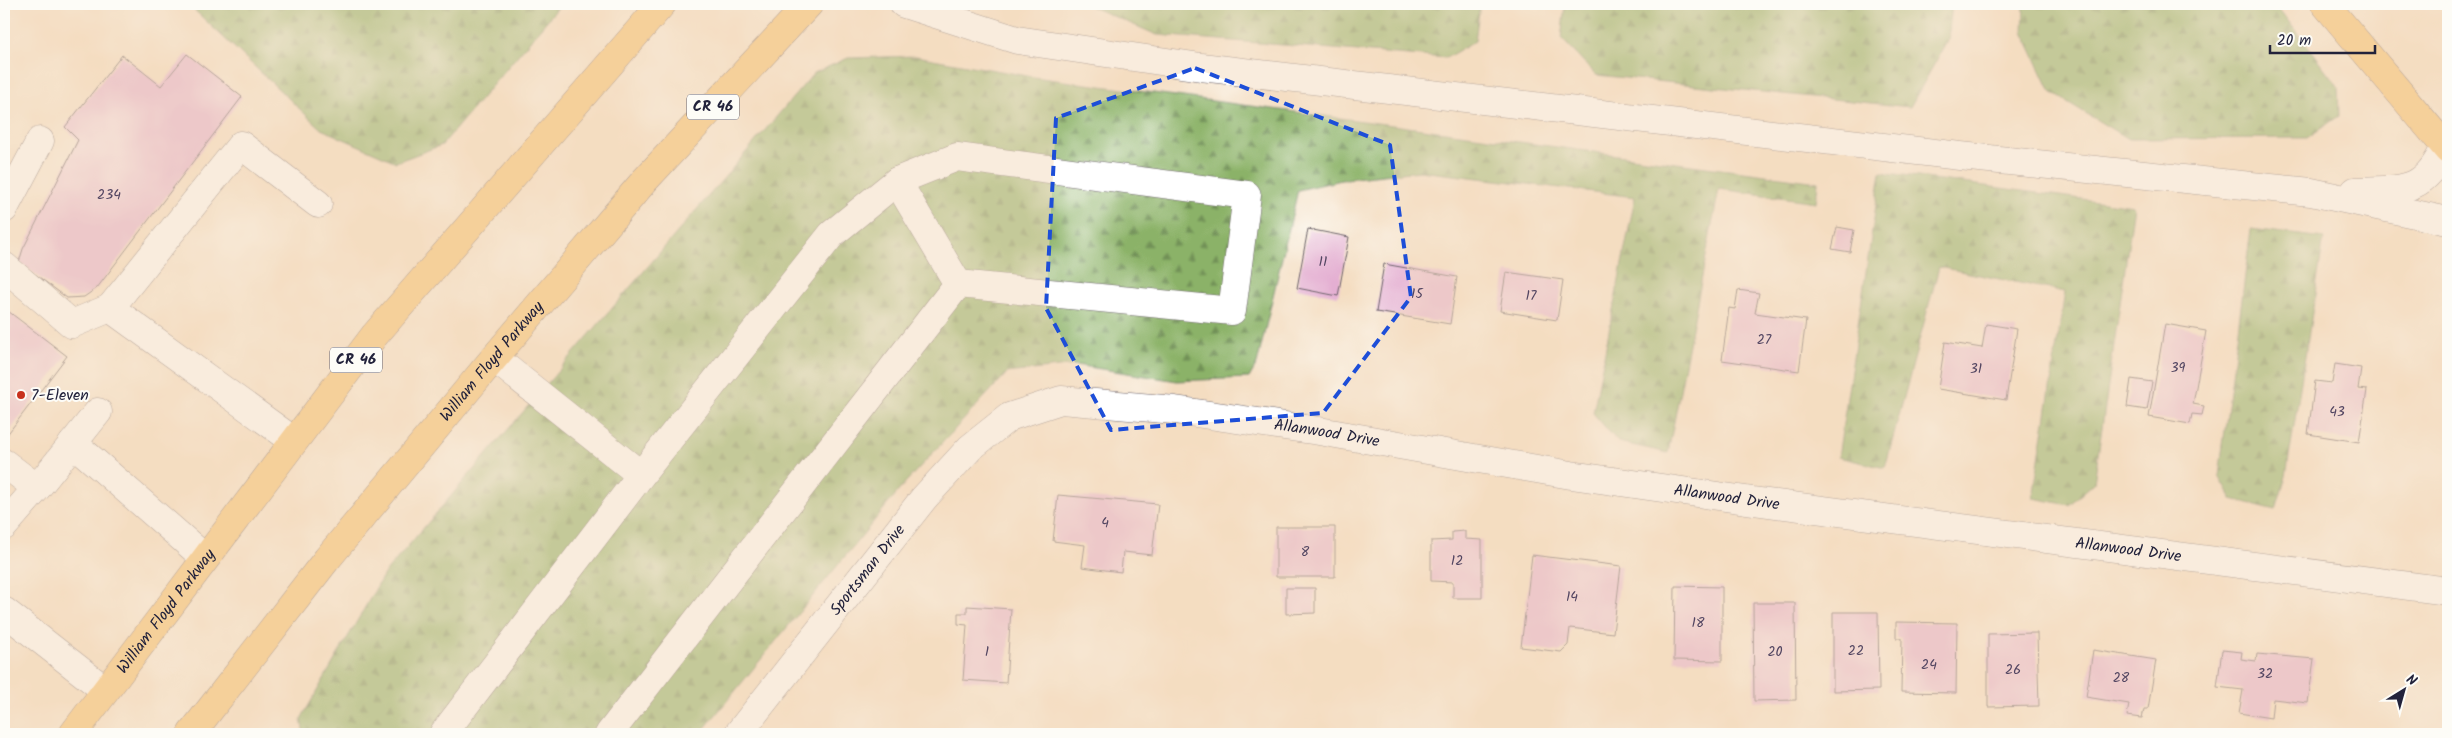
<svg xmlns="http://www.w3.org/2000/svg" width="2452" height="738" viewBox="0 0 2452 738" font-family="Kalam,sans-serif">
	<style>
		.forest { fill: url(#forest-firs); stroke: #566a52 }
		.building { fill: #e4afd2 }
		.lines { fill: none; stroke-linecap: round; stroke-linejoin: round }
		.minor-casing { stroke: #6c636a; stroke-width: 29 }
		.major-casing { stroke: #6c636a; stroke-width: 29 }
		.highway-casing { stroke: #6c636a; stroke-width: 29 }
		.minor { stroke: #fff; stroke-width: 28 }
		.major { stroke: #f7c06c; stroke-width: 28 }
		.highway { stroke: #f7c06c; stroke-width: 28 }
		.marked { fill: none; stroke: #1d4ed8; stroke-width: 4; stroke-dasharray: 10 6; stroke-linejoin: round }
		.poi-dot { fill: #c8321e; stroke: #fdfcf7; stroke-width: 2 }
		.labels { text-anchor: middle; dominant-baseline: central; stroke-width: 4; stroke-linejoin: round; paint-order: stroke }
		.number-label { font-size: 14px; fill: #524561 }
		.shield { fill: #fdfcf7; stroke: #646373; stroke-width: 1 }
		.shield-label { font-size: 15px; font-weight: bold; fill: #22223b }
		.street-label { font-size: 16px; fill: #22223b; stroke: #fdfcf7 }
		.poi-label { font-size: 16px; fill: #22223b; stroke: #fdfcf7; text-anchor: start }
	</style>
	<defs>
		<pattern id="forest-firs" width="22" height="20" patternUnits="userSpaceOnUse" patternTransform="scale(1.25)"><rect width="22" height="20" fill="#8bb268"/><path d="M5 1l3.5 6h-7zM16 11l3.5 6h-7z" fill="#719057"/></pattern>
	</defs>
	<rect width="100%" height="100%" fill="#fdfcf7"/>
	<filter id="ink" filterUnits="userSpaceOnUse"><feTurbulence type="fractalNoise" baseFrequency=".02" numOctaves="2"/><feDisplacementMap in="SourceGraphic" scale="10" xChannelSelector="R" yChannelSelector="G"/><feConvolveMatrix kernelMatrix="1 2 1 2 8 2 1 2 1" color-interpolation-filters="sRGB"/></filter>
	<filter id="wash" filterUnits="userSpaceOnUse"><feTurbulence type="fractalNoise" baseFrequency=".0096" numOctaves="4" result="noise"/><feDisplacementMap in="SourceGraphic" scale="20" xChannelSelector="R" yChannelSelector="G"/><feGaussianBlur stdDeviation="1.12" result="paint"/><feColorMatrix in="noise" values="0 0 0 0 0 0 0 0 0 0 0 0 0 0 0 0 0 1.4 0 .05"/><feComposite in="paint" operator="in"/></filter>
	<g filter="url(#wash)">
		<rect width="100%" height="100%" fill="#f4ddc1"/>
		<path class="forest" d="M188,4H561L442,145L396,162L321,129Z
			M1085,4H1480L1475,41L1446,58L1157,35Z
			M1565,4H1952L1948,40L1910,107L1596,75L1561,38Z
			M2024,4H2275L2338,86L2339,116L2307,138L2128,139L2051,92L2023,32Z
			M916,56L1034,77L1818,182L1816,202L1719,189L1668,453L1618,442L1593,413L1635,197L1420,171L1346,179L1298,190L1257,364L1249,378L1177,381L1076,365L1007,373L905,483L700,734H304L301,719L384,574L814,73L848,58Z
			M1881,172L2134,206L2094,483L2069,505L2033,498L2065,292L1939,267L1885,468L1838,457Z
			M2251,229L2324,238L2286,476L2276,510L2232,499L2219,476Z"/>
		<g id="blocks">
			<path class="building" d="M187,54L242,97L97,288L84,297L67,298L19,262L23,249L78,140L65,127L122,55L161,86Z
				M1837,227L1854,230L1850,252L1832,249Z
				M1308,229L1349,237L1338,296L1297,288Z
				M1384,264L1457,277L1450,324L1376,312Z
				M1506,272L1563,280L1557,320L1500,311Z
				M1738,290L1759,293L1755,313L1806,320L1799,371L1722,360L1729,308L1735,309Z
				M4,308L67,356L6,436L4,434Z
				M1986,324L2017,329L2006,400L1938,389L1945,342L1982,348Z
				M2165,324L2206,331L2193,404L2204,406L2202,415L2192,414L2190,424L2149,417Z
				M2335,364L2361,368L2358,389L2367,390L2359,442L2308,434L2315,381L2332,383Z
				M2131,379L2152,382L2147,410L2127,407Z
				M1058,495L1158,504L1152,555L1123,552L1121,572L1082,567L1085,545L1053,541Z
				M1276,527H1335V577H1276Z
				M1465,531V539L1482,540V598H1453V582L1431,581V541L1452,540V532Z
				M1532,555L1621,566L1613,633L1570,628L1568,645L1561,652L1521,647Z
				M1675,586L1722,587V661L1674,660Z
				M1286,588H1315V613L1286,614Z
				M1753,603H1795L1796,700L1754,701Z
				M967,606L1011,609L1006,683L963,680L967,625L958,624V613H967Z
				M1833,612H1878L1879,690L1833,691Z
				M1896,622L1957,623L1956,693L1901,692L1902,638H1896Z
				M2037,633L2039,706L1988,707V634Z
				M2093,650L2156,660L2148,709H2144L2142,718L2127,716L2129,704L2086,697Z
				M2222,650L2242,652L2241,659L2256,661L2257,654L2314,659L2308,703L2273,699L2271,718L2239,713L2243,690L2217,687Z"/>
		</g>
	</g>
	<g filter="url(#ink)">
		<use href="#blocks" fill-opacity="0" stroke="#6c636a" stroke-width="1"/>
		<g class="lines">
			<g class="minor-casing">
				<g id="minor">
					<path d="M904,4L1017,40L1201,67L1960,156L2311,192L2448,221"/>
					<path d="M897,181L958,284"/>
					<path d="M2355,191C2402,189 2424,194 2445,147"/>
					<path d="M4,209L40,141"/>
					<path d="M4,266L72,324L110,308L294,441"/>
					<path d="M110,308L241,145L318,204"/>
					<path d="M494,358L641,475"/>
					<path d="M73,443L205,558"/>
					<path d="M4,463L37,488L4,526"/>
					<path d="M37,488L98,412"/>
					<path d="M4,611L105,690"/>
					<path d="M443,734L641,475L832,234L897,181L957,157L1247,195L1232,311L958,284"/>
					<path d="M609,734L958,284"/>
					<path id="s1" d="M738,734L924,498L970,448L1009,417L1061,400L1175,410L1319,431L1571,475L1753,501L2448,591"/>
				</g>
			</g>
			<g class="major-casing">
				<path id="major" d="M2325,4L2448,150"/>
			</g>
			<g class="highway-casing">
				<g id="highway">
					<path id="s2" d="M73,734L374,336L662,4"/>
					<path id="s3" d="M191,734L327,559L494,358L645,180L809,4"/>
				</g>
			</g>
			<use href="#minor" class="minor"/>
			<use href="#major" class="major"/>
			<use href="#highway" class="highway"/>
		</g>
	</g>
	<path d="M0 0H2452V738H0ZM1195,68L1390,145L1411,297L1323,413L1111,430L1046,308L1056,118Z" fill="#f4ddc1" fill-opacity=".55" fill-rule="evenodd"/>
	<path class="marked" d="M1195,68L1390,145L1411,297L1323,413L1111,430L1046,308L1056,118Z"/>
	<circle class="poi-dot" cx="21" cy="395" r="5"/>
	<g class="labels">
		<g class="number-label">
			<text x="109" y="195">234</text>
			<text x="1323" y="262">11</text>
			<text x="1417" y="294">15</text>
			<text x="1531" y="296">17</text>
			<text x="1764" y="340">27</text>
			<text x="2178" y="368">39</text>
			<text x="1976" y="369">31</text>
			<text x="2337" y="412">43</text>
			<text x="1105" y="523">4</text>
			<text x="1305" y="552">8</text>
			<text x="1457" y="561">12</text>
			<text x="1572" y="597">14</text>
			<text x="1698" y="623">18</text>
			<text x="1856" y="651">22</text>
			<text x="987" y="652">1</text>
			<text x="1775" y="652">20</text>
			<text x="1929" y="665">24</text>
			<text x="2013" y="670">26</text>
			<text x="2265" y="674">32</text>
			<text x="2121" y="678">28</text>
		</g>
		<g class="shield">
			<rect x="687" y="94.5" width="52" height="25" rx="4"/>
			<rect x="330" y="347.5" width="52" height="25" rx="4"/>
		</g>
		<g class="shield-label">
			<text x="713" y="107">CR 46</text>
			<text x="356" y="360">CR 46</text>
		</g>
		<g class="street-label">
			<text stroke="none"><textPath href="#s3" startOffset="479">William Floyd Parkway</textPath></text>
			<text stroke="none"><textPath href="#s1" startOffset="741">Allanwood Drive</textPath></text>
			<text stroke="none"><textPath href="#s1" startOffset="1146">Allanwood Drive</textPath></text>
			<text stroke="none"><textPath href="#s1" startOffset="1551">Allanwood Drive</textPath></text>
			<text stroke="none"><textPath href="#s1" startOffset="209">Sportsman Drive</textPath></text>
			<text stroke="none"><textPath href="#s2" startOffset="154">William Floyd Parkway</textPath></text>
		</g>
		<g class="poi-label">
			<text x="31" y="395">7-Eleven</text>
		</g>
	</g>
	<rect width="2452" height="738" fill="none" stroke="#fdfcf7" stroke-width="20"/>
	<g transform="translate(2404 690) rotate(37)" stroke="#fdfcf7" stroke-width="4" paint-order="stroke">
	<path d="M0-4L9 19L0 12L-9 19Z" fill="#22223b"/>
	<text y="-8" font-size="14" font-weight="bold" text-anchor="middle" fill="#22223b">N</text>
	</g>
	<path d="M2270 45v8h105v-8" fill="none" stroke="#22223b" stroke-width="2.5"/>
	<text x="2277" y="45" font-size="15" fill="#22223b" stroke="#fdfcf7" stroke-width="4" paint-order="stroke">20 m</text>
</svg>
